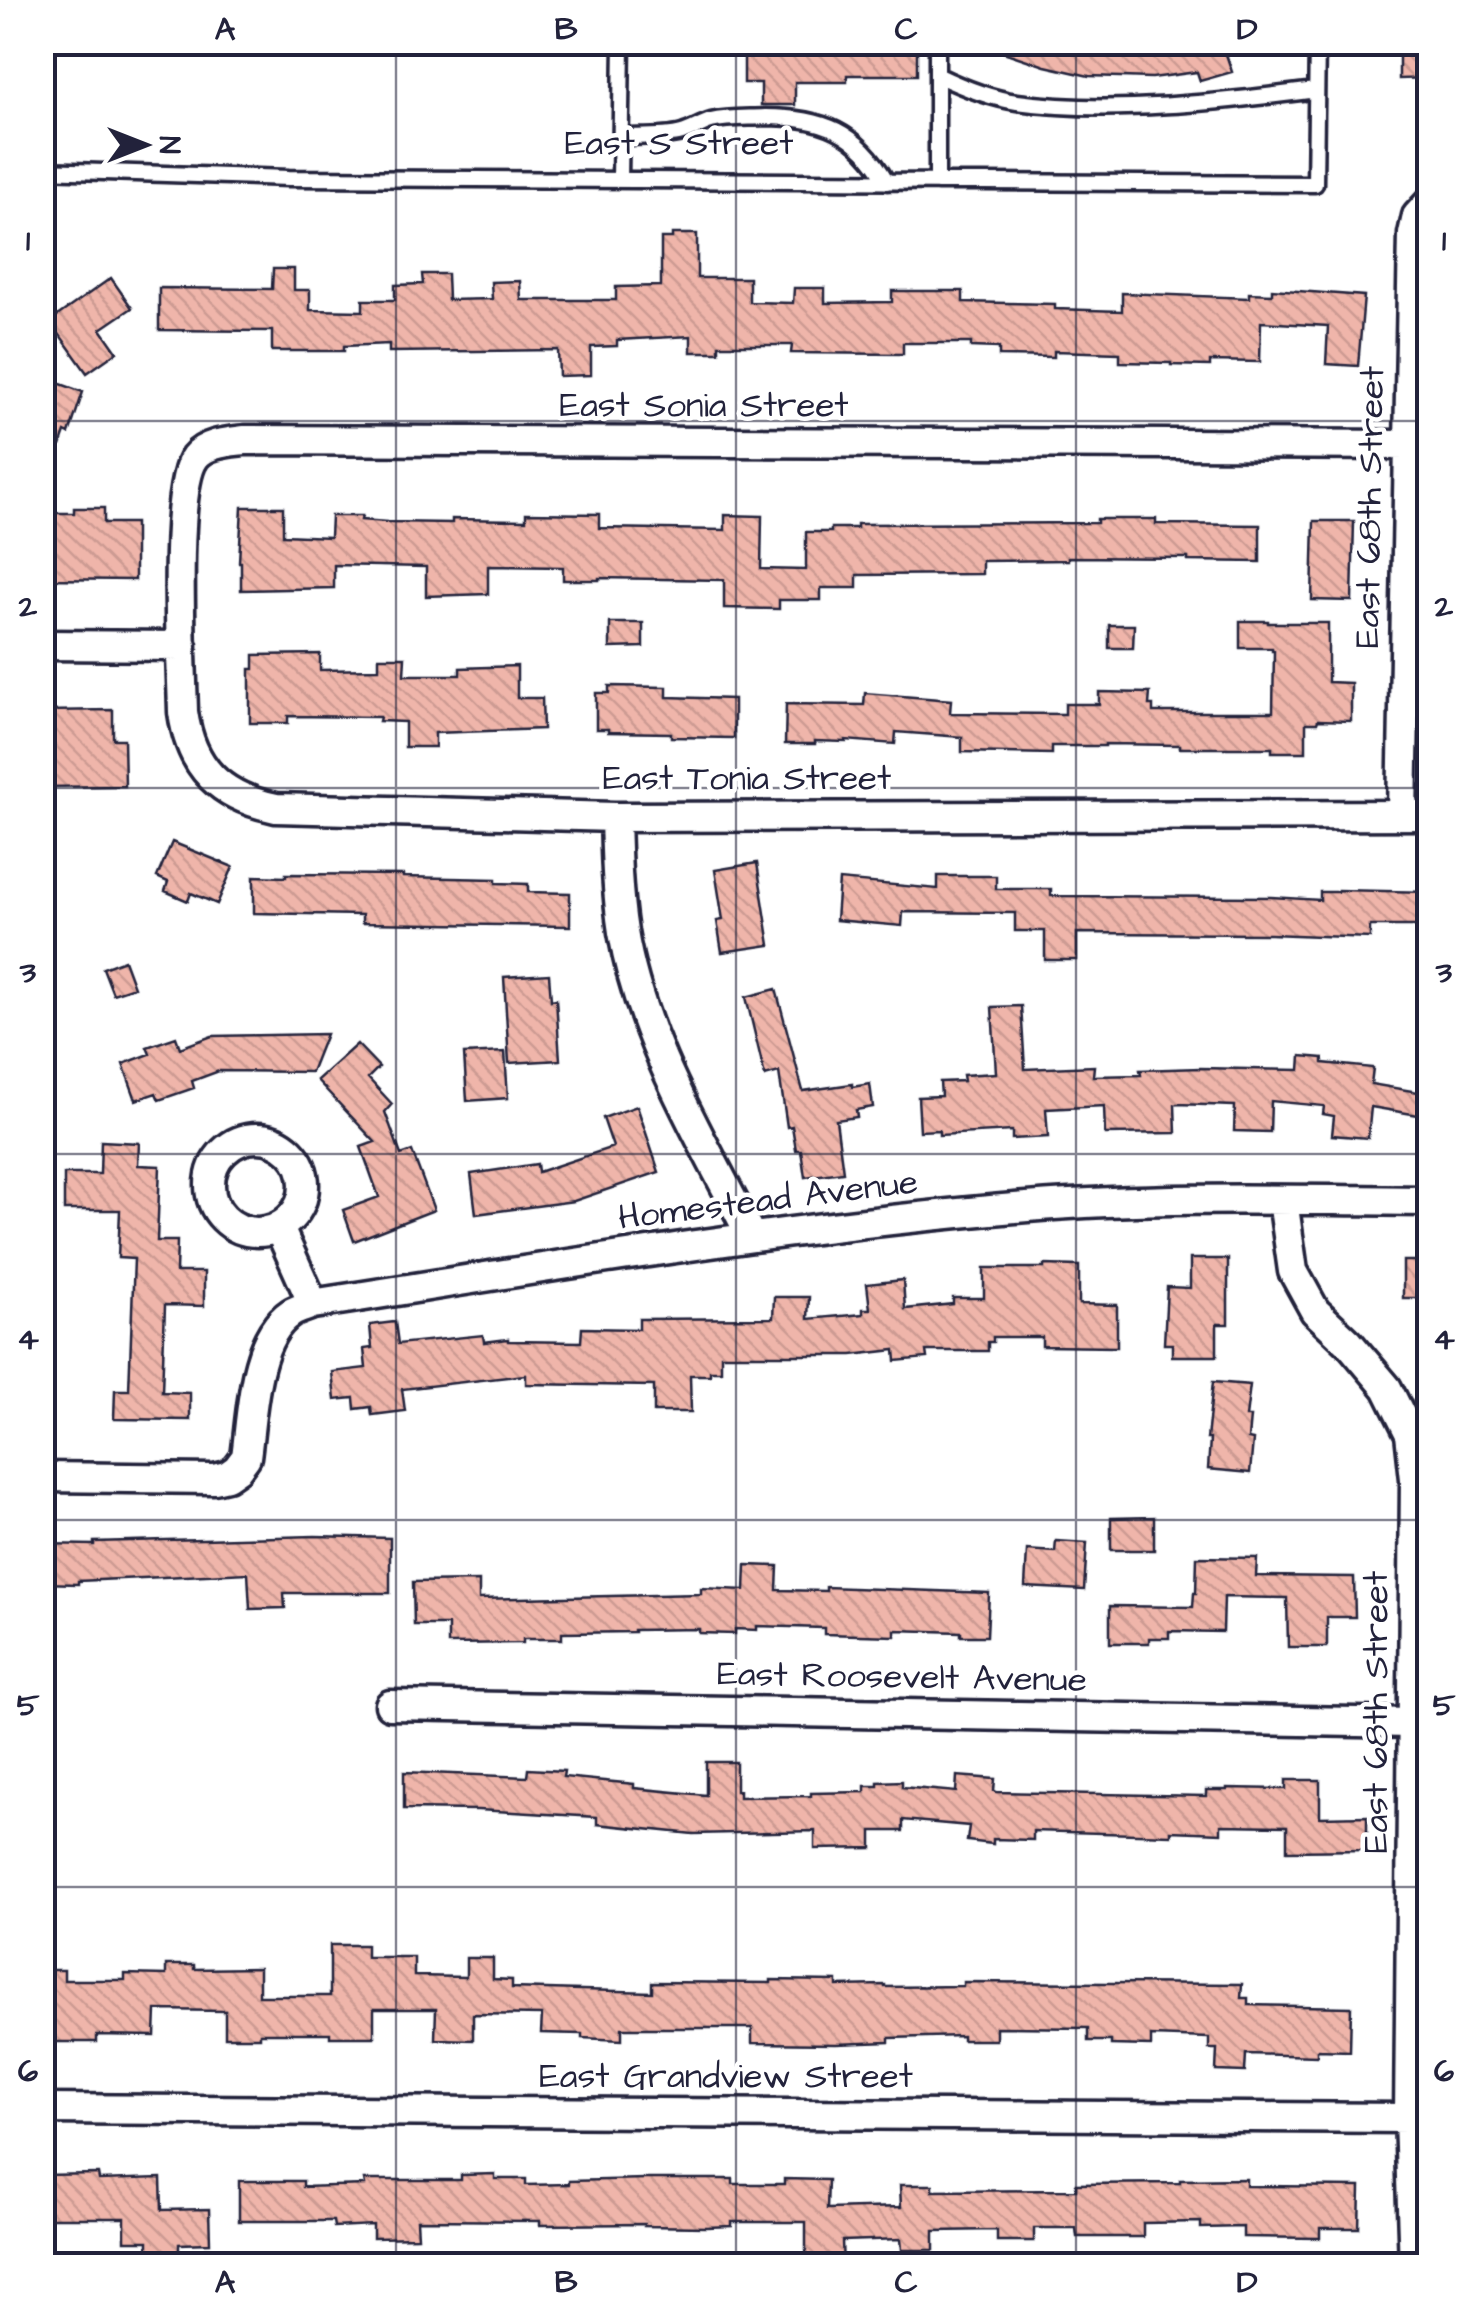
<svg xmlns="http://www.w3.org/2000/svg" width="1472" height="2308" viewBox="0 0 1472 2308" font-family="'Architects Daughter',sans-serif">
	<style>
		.building { fill: url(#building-back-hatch); stroke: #22223b; stroke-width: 2.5 }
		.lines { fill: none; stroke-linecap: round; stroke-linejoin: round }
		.lane-casing { stroke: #22223b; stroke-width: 21 }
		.street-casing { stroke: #22223b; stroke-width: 35 }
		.lane { stroke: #fff; stroke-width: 14 }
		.street { stroke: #fff; stroke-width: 28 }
		.grid { fill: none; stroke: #22223b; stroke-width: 2.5; stroke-opacity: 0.55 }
		.labels { text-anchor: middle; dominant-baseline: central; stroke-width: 9; stroke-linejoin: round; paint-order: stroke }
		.street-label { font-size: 35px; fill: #22223b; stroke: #fff }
		.neatline { fill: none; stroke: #22223b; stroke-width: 4 }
		.grid-label { font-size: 32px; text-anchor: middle; font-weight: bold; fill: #22223b }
	</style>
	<defs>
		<pattern id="building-back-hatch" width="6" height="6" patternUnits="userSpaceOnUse" patternTransform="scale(2.5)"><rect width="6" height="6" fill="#efb5aa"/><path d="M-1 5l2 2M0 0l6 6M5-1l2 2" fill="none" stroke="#cd9b93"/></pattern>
	</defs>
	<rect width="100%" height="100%" fill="#fff"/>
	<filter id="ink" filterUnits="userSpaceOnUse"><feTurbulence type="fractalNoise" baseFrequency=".01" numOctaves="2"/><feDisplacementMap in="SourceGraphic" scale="20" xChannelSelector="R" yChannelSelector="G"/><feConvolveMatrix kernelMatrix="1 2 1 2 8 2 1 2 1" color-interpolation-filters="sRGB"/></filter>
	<g filter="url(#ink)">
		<path class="building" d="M744,42H917V75H847V82H795V105H761V83H744Z
			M986,42H1222L1232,72L1200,81L1197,72L1152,78L1089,76L1045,66L985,46Z
			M1399,42H1430V78L1399,79Z
			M672,234H697V278H749V302L793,303L794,288H825V303L892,302V291H963V302L1055,304V309L1122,311V293L1249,298V293L1272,294V289L1364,296L1358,366L1326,364L1328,326L1261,322L1260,362L1210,361V366L1171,365V363L1120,362V353L1054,351V357L999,356V348L971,347V343H903V354L791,353L792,345H719V352H691V336L617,340V346L591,347V375L559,376L558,350L389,352V344L344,346V351H272V331L159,330V288L272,289L273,269H294V290H310V310L363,311V300H395V285L423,284L422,274H447L448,300L492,299L491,282L520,281L521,300H616V287L661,286V238H672Z
			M111,278L132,308L101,329L117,352L87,373L50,321Z
			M47,379L83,392L69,434L65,432L46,486H42V391Z
			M242,507H283V535L330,537L331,516H362L361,520L387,522L452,523V519L526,520V513L599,514V528L725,530V515L762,516L761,569L806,570V532H831V528H857V524L1097,523V519H1156V524L1260,525V562L1188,561V558L1068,557V560L982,561V574L857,575V588H821V600H779V609L724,608V580L599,578V580H563V567L488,566V594L426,596V567L334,565V588L241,590V562H239Z
			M74,508H104V523H135V580L42,579V513H74Z
			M1314,521H1354L1352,601L1312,600Z
			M1240,621H1268V623H1328V682L1351,683V721L1318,720L1317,723H1306V752H1272V748H1180V745L1105,744V746H1052V754L962,752V737L896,732L895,744L846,740V742L815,741V744H785L786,704L864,705L865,693L951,700L950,713L1065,714V704H1099V692L1150,693L1149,705H1153V712H1273L1274,651H1272V648H1240Z
			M610,623H643V647L610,648Z
			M1109,625H1134L1133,648H1109Z
			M320,654V670L379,669V657H405L404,675H460V668L517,666V698H542L543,729L435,733V747H405V722L379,721L380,717L288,716V723H250V669H254V655Z
			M609,686L667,687V697L734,699V738L671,737V733L608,732V729H596V693H609Z
			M113,710V739H124L125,786L42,787V711Z
			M172,842L233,867L217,904L191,893L188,901L165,891L168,882L157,877Z
			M757,863L770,945L722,952L717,921L723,920L715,870Z
			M286,874L403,875V877L496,879V883L528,884V892L570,893V926L362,923V915L254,913V876L286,877Z
			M938,876H996V889H1051V896L1271,897L1320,900V892H1338V890L1430,892V926H1370V938L1270,934L1077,933V960H1045V931H1015V913L903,912L902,926L836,920L839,880L938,889Z
			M124,960L134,987L113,994L103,968Z
			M549,974L551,1000L556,999L560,1060L509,1063L504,977Z
			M776,989L803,1091L852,1084V1087L870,1084L873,1107L856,1110L857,1117L836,1120L843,1172L805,1177L801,1150H796L792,1126L787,1127L779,1072L765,1076L746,997Z
			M1021,1006L1025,1069L1094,1066L1093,1076L1141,1075L1140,1070L1201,1068L1300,1070L1301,1056L1323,1058V1063L1373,1068L1371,1084L1430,1094V1117L1371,1107L1368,1138L1332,1135L1334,1116L1323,1114L1324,1106L1271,1101L1270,1132L1234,1131L1235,1106L1177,1104L1175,1105L1176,1133L1105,1134L1104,1106L1046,1109L1048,1137L1012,1139V1131L939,1135V1130L920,1131L918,1097L941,1096L940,1082L964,1081L963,1075L996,1073L992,1007Z
			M326,1034L311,1072L219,1071L192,1081L194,1088L159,1100L156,1093L136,1100L123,1064L150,1054L147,1047L176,1037L180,1048L212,1036Z
			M357,1044L379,1067L368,1078L392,1104L385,1112L401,1155L412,1151L434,1210L354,1241L343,1210L379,1197L361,1147L375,1142L317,1080Z
			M505,1052L508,1098L467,1101L464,1054Z
			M637,1106L659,1172L574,1201L476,1214L471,1174L537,1164L538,1172L613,1147L603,1118Z
			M101,1141L139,1143L138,1165L160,1166L157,1241H177L176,1272H204V1306L165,1305L162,1392L190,1393V1420L114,1419L115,1390H129L134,1259L118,1258L120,1210H64V1174H100Z
			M1190,1259H1228V1324H1217V1356H1172V1344H1164L1167,1287L1190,1288Z
			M1403,1261H1430V1298H1403Z
			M1044,1265L1079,1266V1304L1117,1305V1347L1042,1346V1337H993V1342H988V1351H926L927,1358L896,1361L895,1350L852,1355H721V1371H710V1375H690L691,1412H654V1386L526,1384V1375L402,1389L405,1411L372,1415L371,1407L355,1409L354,1398L335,1400L332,1372L366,1368L364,1349L372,1348L370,1325L395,1322L398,1344L483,1335L484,1342L508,1339V1341L581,1342L582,1328L639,1329V1319L773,1318L774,1297H809L808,1319L863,1314V1309H870L867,1284L903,1280L905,1309L953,1304V1298H984V1268H1044Z
			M1213,1382L1250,1385L1246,1417H1250L1248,1439L1253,1440L1250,1473L1208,1469L1210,1439H1207Z
			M1154,1517V1550H1111V1518Z
			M315,1536L390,1538V1593H284L285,1608L250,1609L248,1573L78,1581V1584L42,1583V1544L94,1545V1542Z
			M1056,1541L1087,1543L1084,1590L1025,1587L1027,1550L1055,1552Z
			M1197,1557L1257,1558L1256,1576L1354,1577L1355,1617H1327V1647H1288L1287,1598L1224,1597L1223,1632L1169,1631V1638H1149V1643H1110V1606L1193,1607L1194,1593H1196Z
			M746,1565L778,1566L777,1590L826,1591V1587L989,1593L987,1636H961V1632L895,1630V1636L824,1634V1628L757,1626V1630L735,1629V1634L699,1633V1629L634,1630V1632L562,1633V1639H523V1643L448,1644V1625H414L413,1582L479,1581V1599L701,1594V1588L745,1590Z
			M706,1762H736V1791H739V1797L811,1796V1793L865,1792V1786H878V1782L902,1781V1787L956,1792L957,1776L995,1779L994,1791L996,1792L1206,1796V1790H1227V1788L1286,1789V1780H1320V1817L1367,1816V1850L1287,1851V1826L1221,1825V1833L1171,1831V1835L1033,1831V1840L993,1839V1844L967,1841L969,1826L903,1820V1831H872V1848L815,1849V1831L693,1834L597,1824V1817L478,1810L404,1809V1772L527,1777L528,1769L564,1771L563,1777L634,1784V1788L706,1795Z
			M330,1945H366V1957H414V1976L466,1977V1958H493V1979L512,1980V1988L652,1992V1982L771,1983V1980L837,1981V1986L885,1985V1987L963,1986V1982L1242,1984L1241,1998H1248V2005L1351,2007L1350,2051L1317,2050V2056L1246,2054L1245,2072L1216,2071L1217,2049H1209V2038L1151,2036V2046L1111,2045V2041H1088V2028L996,2027V2040H962V2036L889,2038V2042L836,2044L752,2043V2028H622V2040L582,2038V2034L541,2033L542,2015L473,2014V2040L435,2039L436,2009H374V2037H330V2033H260V2037H225V2011L156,2010L155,2036L97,2035V2042H47V2031H42V1970H64V1980H125V1974L166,1975V1965H194V1969L259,1968V1996H330Z
			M98,2174L99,2180L161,2178L162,2210L209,2209L210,2243L179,2244V2253L148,2254V2241H125V2218H42V2175Z
			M495,2174V2179H526V2185L569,2184V2181L645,2179H733V2184H784V2179L828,2180L827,2209L901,2207L900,2185H933V2191L1076,2190V2184L1180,2183V2180L1246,2179V2186L1360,2187L1359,2228H1320V2238L1243,2237V2227L1201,2228V2222L1143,2223V2237H1077L1076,2228H1034V2241H997V2230L934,2231V2250H902L901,2239L842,2241L843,2266H806V2222H732V2226L706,2227L644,2226V2224L540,2225V2221L417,2220L418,2237L373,2238V2225L334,2227L333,2221H239V2181H303V2187L365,2185L364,2180H461V2175Z"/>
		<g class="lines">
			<g class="lane-casing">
				<path id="lane" d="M937,42V182
					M937,75C962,87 989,98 1017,102C1110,115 1222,102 1316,90
					M620,137C638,136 665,138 682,133C692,130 701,124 711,121C728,117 747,118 765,117C822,117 858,131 887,182
					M42,170L289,178L1315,184L1317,42
					M620,180L622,42"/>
			</g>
			<g class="street-casing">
				<path id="street" d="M1409,445L245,440C229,442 206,443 195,457C171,489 182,664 183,712C191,769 221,797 276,808L615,817L1430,815
					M42,645L182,646
					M1402,814L1413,234L1417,216L1430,202
					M615,817C616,855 617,894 623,932C641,1041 702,1139 751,1236
					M210 1185a47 47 0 1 1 94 0a47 47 0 1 1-94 0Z
					M1283,1200L1293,1271L1315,1311L1349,1343L1387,1388L1410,1434L1415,1479L1409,2118L1414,2266
					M279,1228L313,1304
					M42,1477L214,1479L227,1476L237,1469L246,1457C252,1415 253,1338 291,1313C297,1309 306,1307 313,1304C551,1267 788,1226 1027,1207C1161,1196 1296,1200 1430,1201
					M390,1705L1413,1723
					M42,2109L1409,2118"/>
			</g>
			<use href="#lane" class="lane"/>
			<use href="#street" class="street"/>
		</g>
	</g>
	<path class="grid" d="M396,42V2266M736,42V2266M1076,42V2266M42,421H1430M42,788H1430M42,1154H1430M42,1520H1430M42,1887H1430"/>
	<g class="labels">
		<g class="street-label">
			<text x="679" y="143">East S Street</text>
			<text x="704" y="405">East Sonia Street</text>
			<text transform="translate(1370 507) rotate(-89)">East 68th Street</text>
			<text x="747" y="778">East Tonia Street</text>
			<text transform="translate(768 1200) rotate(-7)">Homestead Avenue</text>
			<text transform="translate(902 1677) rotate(1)">East Roosevelt Avenue</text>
			<text transform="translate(1376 1712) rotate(-90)">East 68th Street</text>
			<text x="726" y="2076">East Grandview Street</text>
		</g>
	</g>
	<rect width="1472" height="2308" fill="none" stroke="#fff" stroke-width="110"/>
	<g transform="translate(145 145) rotate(90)" stroke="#ffffff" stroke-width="8" paint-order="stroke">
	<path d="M0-8L18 38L0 25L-18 38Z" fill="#22223b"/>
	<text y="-15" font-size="28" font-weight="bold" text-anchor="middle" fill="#22223b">N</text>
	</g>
	<rect x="55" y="55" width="1362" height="2198" class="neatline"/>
	<g class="grid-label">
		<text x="225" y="39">A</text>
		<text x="566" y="39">B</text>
		<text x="906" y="39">C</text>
		<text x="1247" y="39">D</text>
		<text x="28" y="250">1</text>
		<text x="1444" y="250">1</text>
		<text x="28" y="616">2</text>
		<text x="1444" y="616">2</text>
		<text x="28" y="982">3</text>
		<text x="1444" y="982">3</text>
		<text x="28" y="1349">4</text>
		<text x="1444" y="1349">4</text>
		<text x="28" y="1715">5</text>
		<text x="1444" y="1715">5</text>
		<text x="28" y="2081">6</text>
		<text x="1444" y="2081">6</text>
		<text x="225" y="2292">A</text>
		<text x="566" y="2292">B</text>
		<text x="906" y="2292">C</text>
		<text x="1247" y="2292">D</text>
	</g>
</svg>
